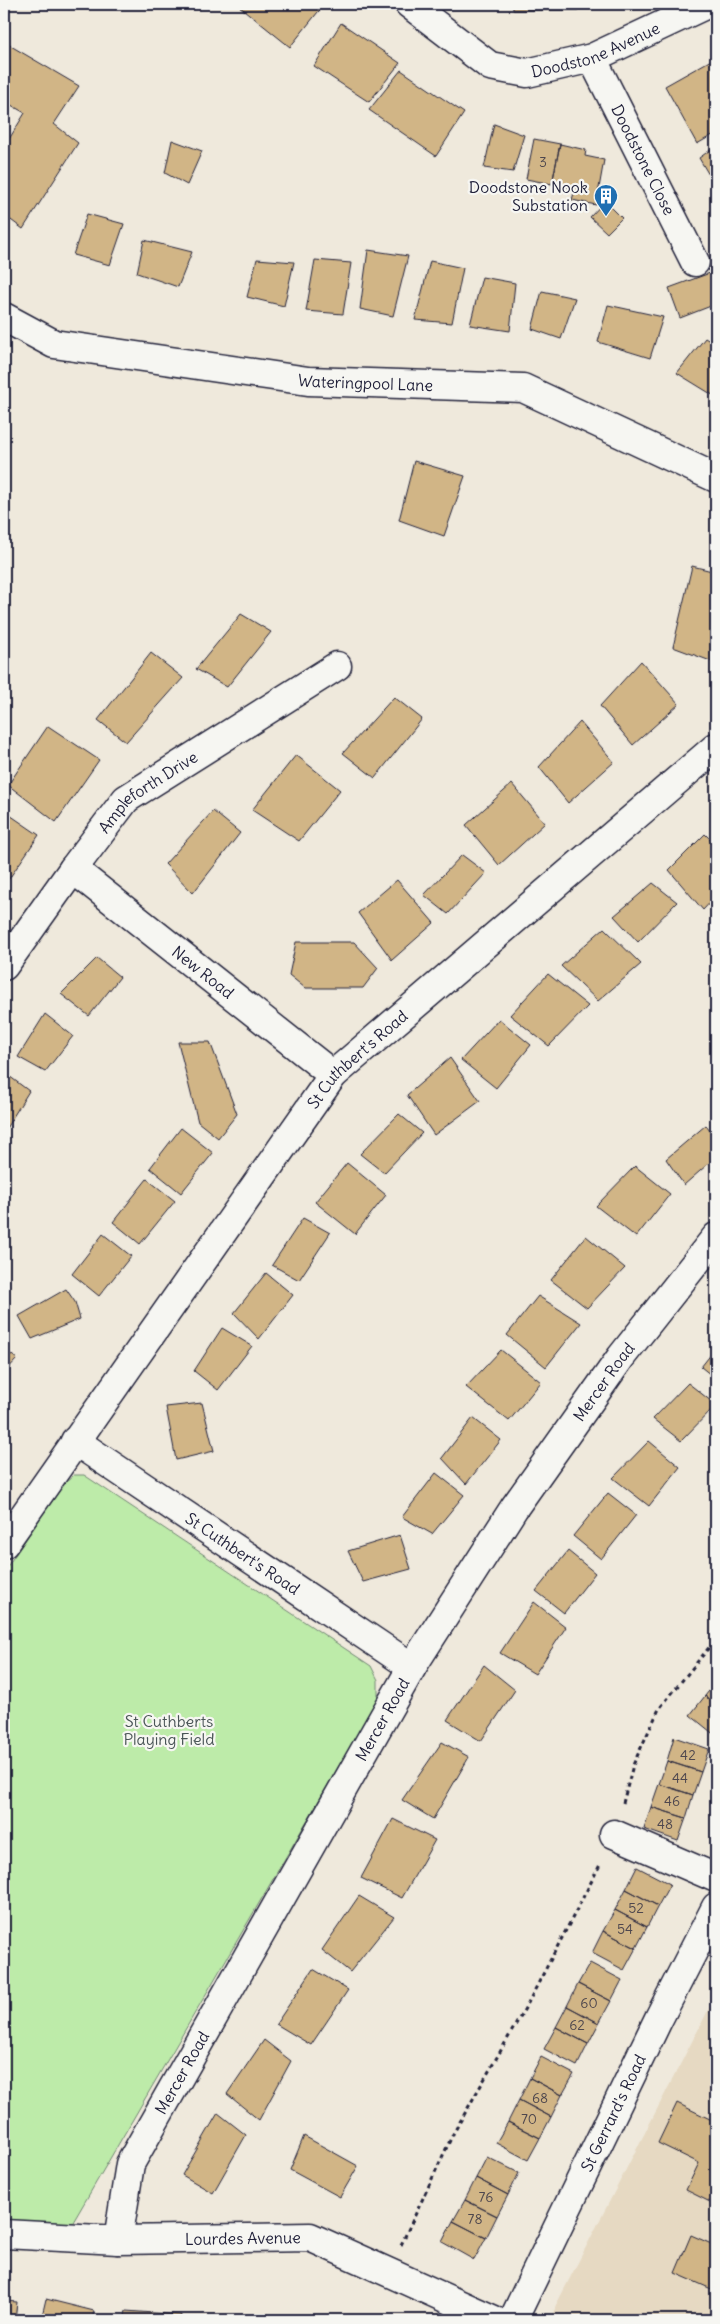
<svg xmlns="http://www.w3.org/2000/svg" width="720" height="2324" viewBox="0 0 720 2324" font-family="Delius,sans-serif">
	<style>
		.built { fill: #e6d9c2 }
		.green { fill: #bdeba9; stroke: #708672 }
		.building { fill: #d1b586; stroke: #22223b }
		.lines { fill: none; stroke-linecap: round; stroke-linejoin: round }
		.minor-casing { stroke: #22223b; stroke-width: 31 }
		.path { stroke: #22223b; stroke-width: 3; stroke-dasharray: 4 4; stroke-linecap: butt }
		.minor { stroke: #f6f6f2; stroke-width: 28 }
		.labels { text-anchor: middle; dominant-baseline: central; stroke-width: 4.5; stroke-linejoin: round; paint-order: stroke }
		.number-label { font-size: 14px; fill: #4e474e }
		.street-label { font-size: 16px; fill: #22223b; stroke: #f6f6f2 }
		.poi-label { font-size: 16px; fill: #22223b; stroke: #f6f6f2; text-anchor: end }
		.park-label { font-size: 16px; fill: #495456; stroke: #f6f6f2 }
	</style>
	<rect width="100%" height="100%" fill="#efe9dc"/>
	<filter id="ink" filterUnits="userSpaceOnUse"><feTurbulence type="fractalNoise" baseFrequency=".02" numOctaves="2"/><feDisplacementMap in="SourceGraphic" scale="10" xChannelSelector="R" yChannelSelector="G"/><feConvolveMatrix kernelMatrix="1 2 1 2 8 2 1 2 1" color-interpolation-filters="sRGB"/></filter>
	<g filter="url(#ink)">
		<path class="built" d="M716,1995V2320H554L555,2307Z"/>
		<path class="green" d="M74,1475H84L371,1666L378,1680V1699L69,2229L4,2223V1571L64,1484Z"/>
		<path class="building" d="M241,4H318L322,7L290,47L239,6Z
			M513,4H578V10H513Z
			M341,23L400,63L369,102L314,66Z
			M4,42L79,86L54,124L78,143L23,229L4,215V142L6,144L25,113L4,101Z
			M713,59L716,66V133L697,144L665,86Z
			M401,70L464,113L436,156L369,110Z
			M494,124L524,135L513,172L484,168Z
			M534,139L560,144L552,184L526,179Z
			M172,140L202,151L187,185L165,173Z
			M560,144L586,150L585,156L604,160L596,205L572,200L575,189L552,184Z
			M716,146V187L699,158Z
			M605,201L622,218L607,233L590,217Z
			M87,214L124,224L110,265L73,255Z
			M144,240L192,252L178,287L137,273Z
			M368,250L408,256L393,316L360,309Z
			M257,259L294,262L284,306L247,297Z
			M315,260L351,263L343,314L306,311Z
			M430,261L463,268L452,323L415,320Z
			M710,273L716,289V304L680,318L669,288Z
			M482,277L515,283L510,331L470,325Z
			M542,291L575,298L561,339L532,329Z
			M608,305L663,317L650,358L598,342Z
			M705,338L716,345V397L677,373Z
			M414,461L465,476L444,536L399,520Z
			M692,566L716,572V663L673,647Z
			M241,614L271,632L227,687L196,669Z
			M151,653L183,678L126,742L98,720Z
			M641,661L679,704L633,745L600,706Z
			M394,697L422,719L375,778L343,753Z
			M580,722L614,762L568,803L539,767Z
			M48,726L99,760L56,822L8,785Z
			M296,755L340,790L299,841L252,810Z
			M512,784L545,823L499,865L466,825Z
			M4,811L39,835L4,886Z
			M213,811L240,833L193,893L165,864Z
			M705,834L716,845V896L703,910L669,870Z
			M462,855L486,873L448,914L424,895Z
			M397,880L434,923L392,960L358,913Z
			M653,883L677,902L638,942L614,916Z
			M604,928L641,964L598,1001L561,966Z
			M296,942H354L378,968L363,988H305L289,975Z
			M97,958L120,977L89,1016L61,994Z
			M548,974L588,1006L549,1046L510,1015Z
			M45,1014L73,1036L45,1072L18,1057Z
			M499,1019L531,1045L496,1088L461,1060Z
			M178,1042H210L237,1114L218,1138L198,1122Z
			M450,1058L480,1101L434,1135L407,1095Z
			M9,1076L29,1091L5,1130L4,1082Z
			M399,1114L422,1133L384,1173L360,1154Z
			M706,1125L716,1137V1157L684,1185L666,1159Z
			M181,1128L213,1153L181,1193L150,1168Z
			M347,1163L386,1195L355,1234L315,1202Z
			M635,1166L670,1194L636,1237L596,1206Z
			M147,1179L175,1201L140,1244L113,1222Z
			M303,1218L330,1233L299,1280L272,1265Z
			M103,1234L131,1256L99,1296L72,1274Z
			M586,1236L625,1268L587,1308L551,1280Z
			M266,1273L293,1295L259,1339L234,1313Z
			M66,1289L75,1302L80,1319L32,1339L19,1316Z
			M538,1296L581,1323L546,1367L507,1335Z
			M222,1328L252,1346L218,1390L194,1371Z
			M716,1348V1379L701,1367Z
			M4,1349L17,1359L4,1373Z
			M501,1350L541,1382L509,1421L466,1387Z
			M688,1383L716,1405L681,1441L653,1419Z
			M202,1403L214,1451L176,1460L166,1407Z
			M473,1418L501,1440L466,1484L442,1458Z
			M649,1441L680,1467L649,1506L613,1478Z
			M436,1473L464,1495L432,1534L402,1517Z
			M608,1493L636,1515L601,1559L573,1536Z
			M400,1535L411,1569L363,1582L348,1551Z
			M568,1551L595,1573L564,1613L536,1591Z
			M534,1602L566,1627L535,1674L500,1653Z
			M484,1665L515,1690L481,1741L447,1720Z
			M716,1682V1705L705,1696Z
			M705,1696L716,1705V1736L690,1715Z
			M674,1737L709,1749L701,1772L667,1761Z
			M442,1742L469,1757L433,1819L402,1800Z
			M667,1761L701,1772L693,1795L659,1784Z
			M659,1784L693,1795L686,1818L651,1807Z
			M651,1807L686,1818L678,1841L644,1829Z
			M393,1819L435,1840L402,1898L361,1878Z
			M637,1867L670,1884L658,1906L626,1889Z
			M626,1889L658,1906L647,1927L615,1910Z
			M359,1896L394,1917L350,1972L322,1950Z
			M615,1910L647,1927L636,1948L603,1931Z
			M603,1931L636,1948L624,1970L592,1953Z
			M590,1963L622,1980L611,2001L578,1984Z
			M313,1969L348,1990L311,2045L276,2024Z
			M578,1984L611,2001L599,2023L567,2006Z
			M567,2006L599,2023L588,2044L556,2027Z
			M556,2027L588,2044L577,2066L544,2049Z
			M264,2040L291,2061L259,2120L227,2094Z
			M541,2057L574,2074L562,2095L530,2078Z
			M530,2078L562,2095L551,2117L519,2100Z
			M519,2100L551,2117L540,2138L508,2122Z
			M677,2103L716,2122V2205L686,2190L699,2163L658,2143Z
			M218,2113L246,2135L213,2193L182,2175Z
			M508,2122L540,2138L528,2160L496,2143Z
			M304,2136L358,2166L340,2197L290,2170Z
			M487,2157L519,2173L508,2195L476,2178Z
			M476,2178L508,2195L497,2216L465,2200Z
			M465,2200L497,2216L486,2238L453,2221Z
			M453,2221L486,2238L474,2260L442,2242Z
			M691,2235L716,2246V2291L675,2273Z
			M46,2299L94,2311L92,2320H41Z
			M4,2301L17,2302L15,2320H4Z
			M126,2311L181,2315L180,2320H124Z"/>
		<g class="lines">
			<g class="minor-casing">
				<g id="minor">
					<path id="s1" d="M409,4L490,66L527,73L592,58L707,4"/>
					<path id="s2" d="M592,58L695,262"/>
					<path id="s3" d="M4,317L54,344L308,381L523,388L716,478"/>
					<path id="s4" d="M73,869L333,1075"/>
					<path id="s5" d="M4,966L73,869L126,799L337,666"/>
					<path id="s6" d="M75,1441L412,1667"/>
					<path id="s7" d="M4,1544L333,1075L716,747"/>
					<path d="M614,1834L716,1878"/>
					<path id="s8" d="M4,2234L118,2240L310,2237L494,2320"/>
					<path id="s9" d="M118,2240L130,2164L412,1667L514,1508L621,1357L716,1237"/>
					<path id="s10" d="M513,2320L659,2018L716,1907"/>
				</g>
			</g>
			<path class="path" d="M623,1803L633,1765L659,1709L716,1639
				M401,2245L453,2134L528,2003L601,1863"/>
			<use href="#minor" class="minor"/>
		</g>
	</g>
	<defs>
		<g id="building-pin" transform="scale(1.25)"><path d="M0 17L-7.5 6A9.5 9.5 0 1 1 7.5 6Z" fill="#1f6fb2" stroke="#f6f6f2"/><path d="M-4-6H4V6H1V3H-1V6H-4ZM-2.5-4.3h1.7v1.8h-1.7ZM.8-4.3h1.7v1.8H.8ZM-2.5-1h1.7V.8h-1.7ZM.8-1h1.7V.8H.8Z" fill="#fff"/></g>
	</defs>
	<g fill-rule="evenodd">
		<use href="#building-pin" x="606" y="196"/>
	</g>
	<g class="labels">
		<g class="number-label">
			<text x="543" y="162">3</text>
			<text x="688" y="1755">42</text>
			<text x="680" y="1778">44</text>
			<text x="672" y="1801">46</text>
			<text x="665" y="1824">48</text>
			<text x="636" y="1908">52</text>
			<text x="625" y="1929">54</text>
			<text x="589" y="2003">60</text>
			<text x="577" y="2025">62</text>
			<text x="540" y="2098">68</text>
			<text x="529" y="2119">70</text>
			<text x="486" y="2197">76</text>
			<text x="475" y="2219">78</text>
		</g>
		<g class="street-label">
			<text stroke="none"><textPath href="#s1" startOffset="212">Doodstone Avenue</textPath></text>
			<text stroke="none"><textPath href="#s2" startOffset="114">Doodstone Close</textPath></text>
			<text stroke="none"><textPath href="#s3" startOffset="371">Wateringpool Lane</textPath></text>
			<text stroke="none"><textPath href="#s5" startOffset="228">Ampleforth Drive</textPath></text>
			<text stroke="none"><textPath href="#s4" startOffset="166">New Road</textPath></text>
			<text stroke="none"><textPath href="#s7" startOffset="601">St Cuthbert's Road</textPath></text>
			<text stroke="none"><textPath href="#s9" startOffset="992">Mercer Road</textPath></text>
			<text stroke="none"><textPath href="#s6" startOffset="202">St Cuthbert's Road</textPath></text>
			<text stroke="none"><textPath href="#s9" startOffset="588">Mercer Road</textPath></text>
			<text stroke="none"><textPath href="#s9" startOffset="182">Mercer Road</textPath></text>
			<text stroke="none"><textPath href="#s10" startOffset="230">St Gerrard's Road</textPath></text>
			<text stroke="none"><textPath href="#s8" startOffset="239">Lourdes Avenue</textPath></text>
		</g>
		<g class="poi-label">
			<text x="588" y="187">Doodstone Nook<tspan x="588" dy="18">Substation</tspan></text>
		</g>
		<g class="park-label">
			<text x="169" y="1721">St Cuthberts<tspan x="169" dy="18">Playing Field</tspan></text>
		</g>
	</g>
	<rect width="720" height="2324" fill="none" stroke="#f6f6f2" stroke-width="20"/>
	<rect x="10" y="10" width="700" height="2304" fill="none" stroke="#22223b" stroke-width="2" filter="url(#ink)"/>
</svg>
